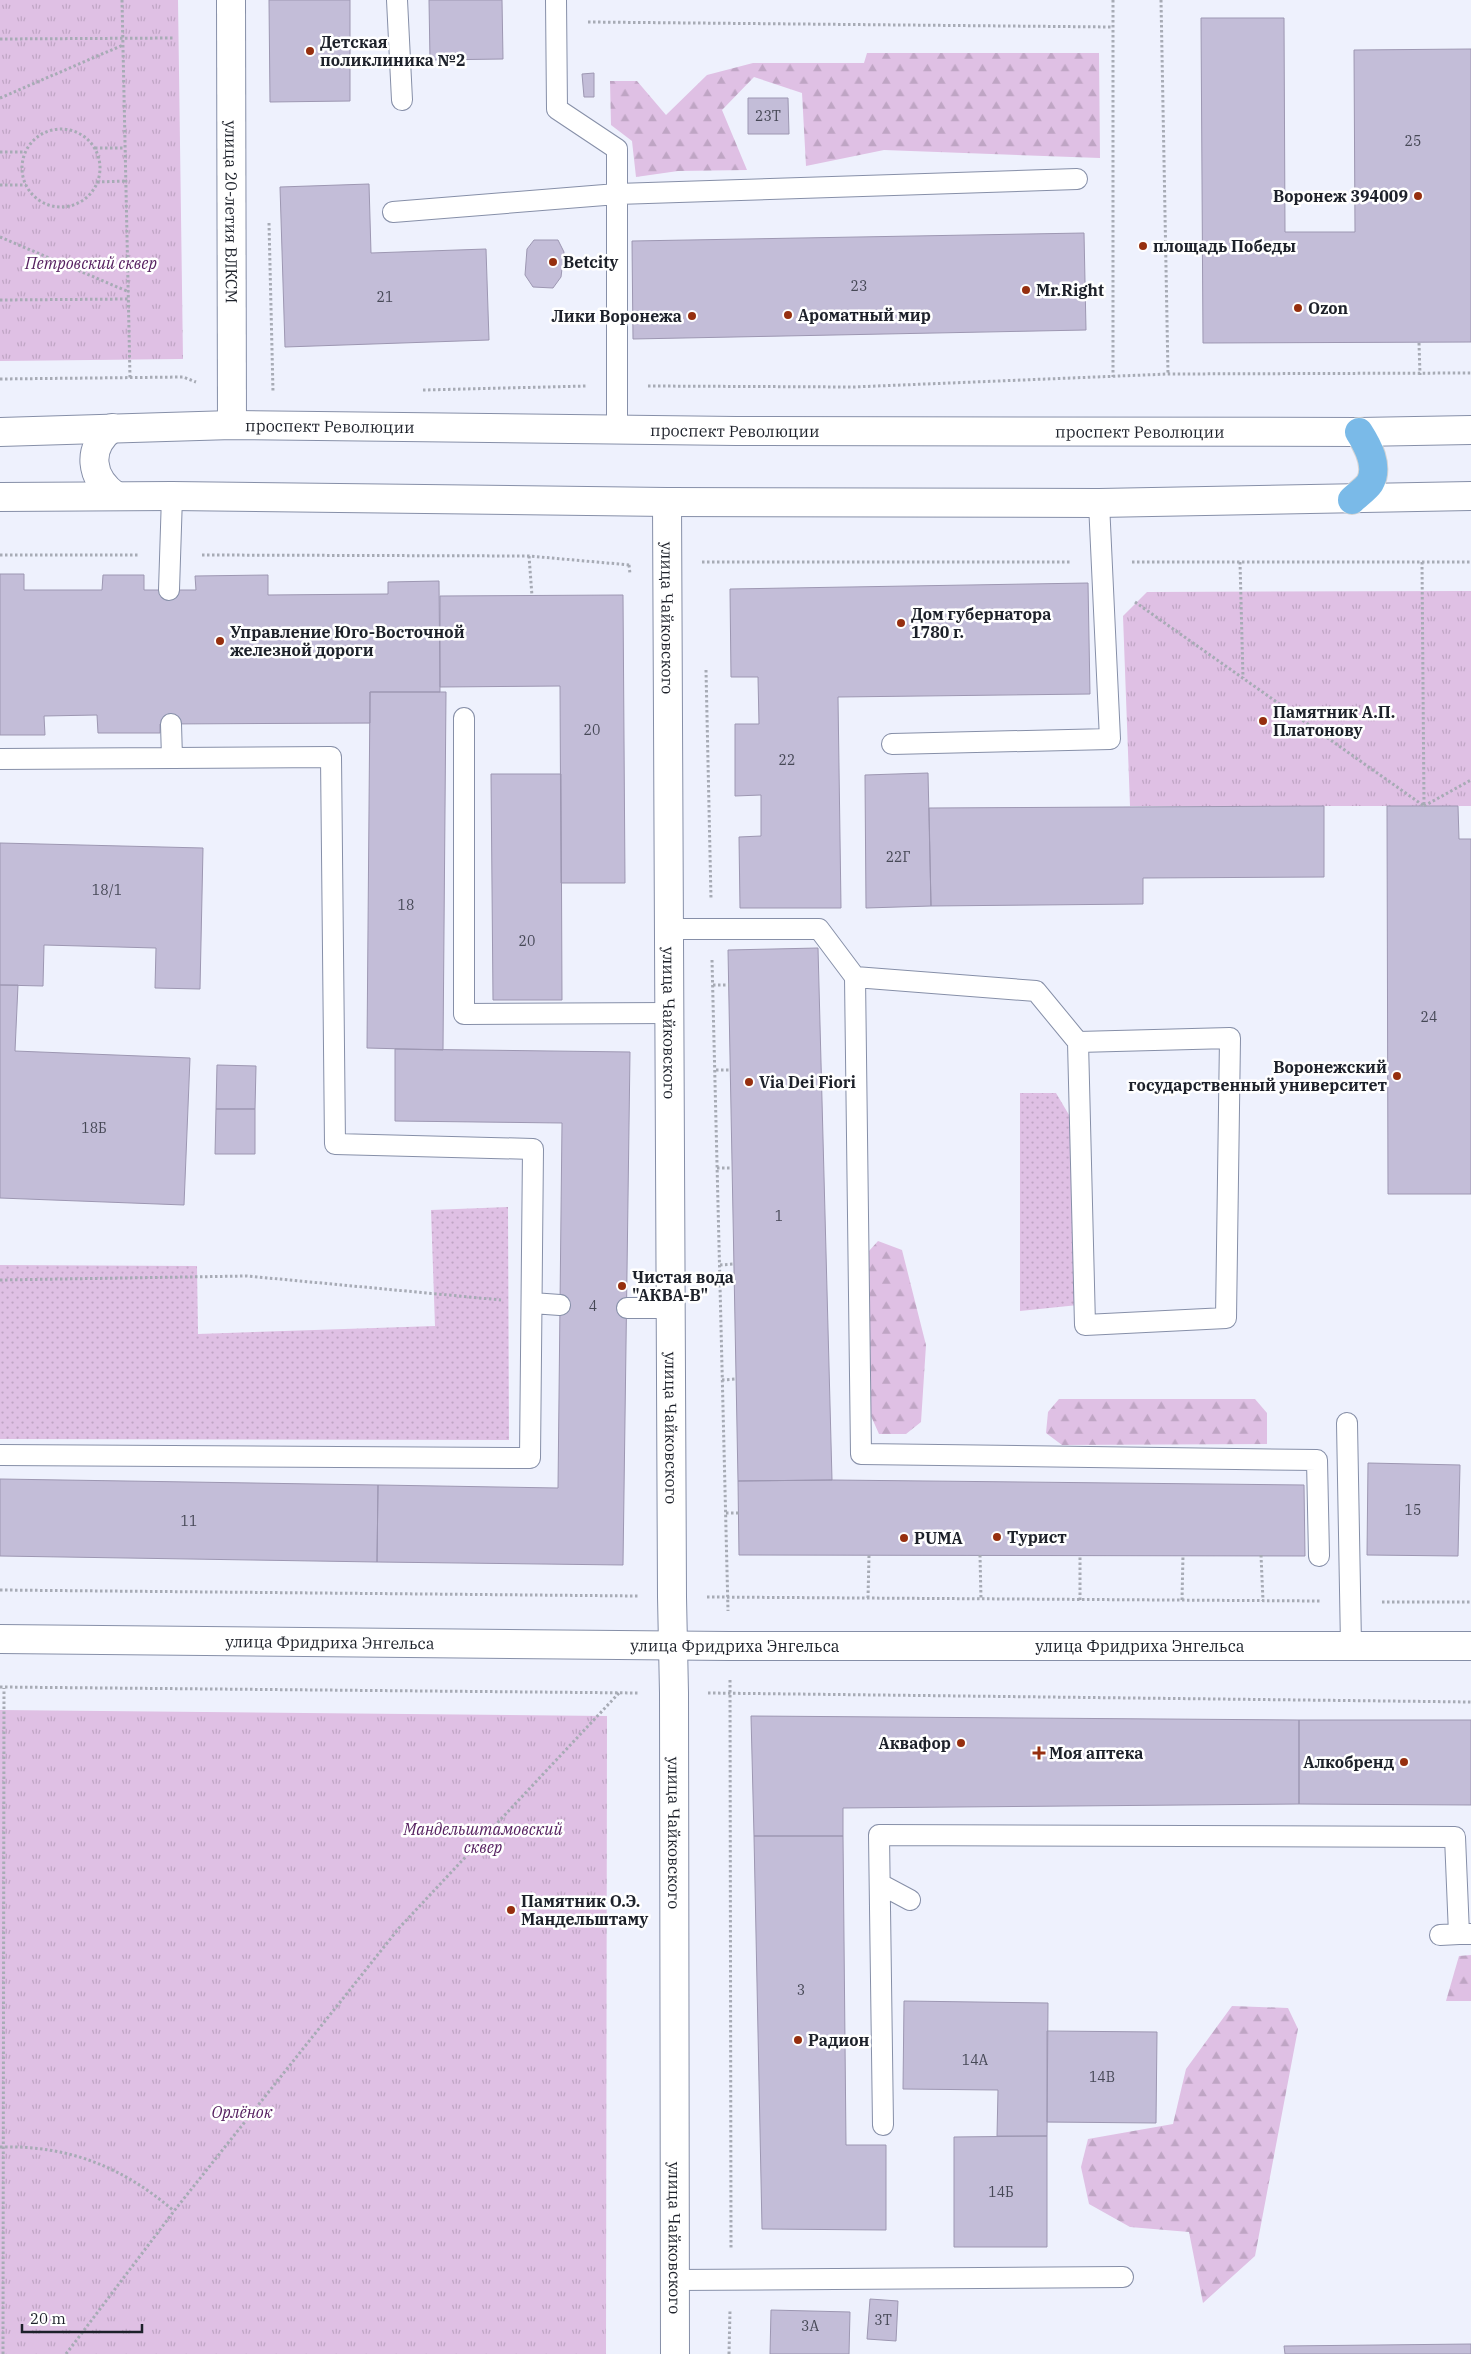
<svg xmlns="http://www.w3.org/2000/svg" width="1471" height="2354" viewBox="0 0 1471 2354" font-family="'IBM Plex Serif',serif">
	<style>
		.grass { fill: url(#grass-dots) }
		.forest { fill: url(#forest-firs) }
		.park { fill: url(#park-tufts) }
		.building { fill: #c3bdd8; stroke: #9d97b2 }
		.lines { fill: none; stroke-linecap: round; stroke-linejoin: round }
		.service-casing { stroke: #868fa8; stroke-width: 22 }
		.minor-casing { stroke: #868fa8; stroke-width: 30 }
		.tertiary-casing { stroke: #868fa8; stroke-width: 30 }
		.secondary-casing { stroke: #868fa8; stroke-width: 30 }
		.primary-casing { stroke: #d2d3d4; stroke-width: 30 }
		.path { stroke: #a7abb5; stroke-width: 3; stroke-dasharray: 2.5 2.5; stroke-linecap: butt }
		.service { stroke: #fff; stroke-width: 20 }
		.minor { stroke: #fff; stroke-width: 28 }
		.tertiary { stroke: #fff; stroke-width: 28 }
		.secondary { stroke: #fff; stroke-width: 28 }
		.primary { stroke: #7abae8; stroke-width: 28 }
		.poi-dot { fill: #962f0f; stroke: #fff; stroke-width: 2 }
		.labels { text-anchor: middle; dominant-baseline: central; stroke-width: 5; stroke-linejoin: round; paint-order: stroke }
		.number-label { font-size: 14px; fill: #464856 }
		.poi-label { font-size: 16px; font-weight: bold; fill: #1d212a; stroke: #fff; text-anchor: start }
		.street-label { font-size: 16px; fill: #1d212a; stroke: #fff }
		.park-label { font-size: 16px; font-style: italic; fill: #562060; stroke: #fff }
	</style>
	<defs>
		<pattern id="grass-dots" width="8" height="8" patternUnits="userSpaceOnUse" patternTransform="scale(1.25)"><rect width="8" height="8" fill="#dfc0e4"/><path d="M2 2h.1M6 6h.1" fill="none" stroke="#bfa5c4" stroke-width="1.8" stroke-linecap="round"/></pattern>
		<pattern id="forest-firs" width="22" height="20" patternUnits="userSpaceOnUse" patternTransform="scale(1.25)"><rect width="22" height="20" fill="#dfc0e4"/><path d="M5 1l3.5 6h-7zM16 11l3.5 6h-7z" fill="#bfa5c4"/></pattern>
		<pattern id="park-tufts" width="24" height="20" patternUnits="userSpaceOnUse" patternTransform="scale(1.25)"><rect width="24" height="20" fill="#dfc0e4"/><path d="M3 7l-1-3M5 7V3M7 7l1-3M15 17l-1-3M17 17v-4M19 17l1-3" fill="none" stroke="#bfa5c4"/></pattern>
	</defs>
	<rect width="100%" height="100%" fill="#eef1fd"/>
	<path class="grass" d="M1020,1093H1056L1072,1120L1078,1305L1020,1311Z
		M508,1207L509,1440L0,1439V1265L197,1266L198,1334L435,1326L431,1210Z"/>
	<path class="forest" d="M867,53H1099L1100,158L884,150L806,166L802,93L754,77L722,110L747,170L678,171L636,177L632,141L611,125L610,81H637L666,115L707,75L753,63H864Z
		M878,1241L902,1250L926,1345L921,1422L906,1434H879L871,1416L869,1251Z
		M1059,1399H1255L1267,1413V1444L1062,1445L1046,1433L1048,1412Z
		M1471,1955V2001H1446L1459,1956Z
		M1232,2006L1288,2008L1298,2029L1255,2256L1203,2303L1189,2232L1130,2227L1089,2204L1081,2167L1088,2139L1173,2124L1186,2069Z"/>
	<path class="park" d="M0,0H178L183,359L0,361Z
		M1471,591V806H1130L1123,616L1147,592Z
		M0,1710L607,1716L606,2354H0Z"/>
	<path class="building" d="M269,0H350V101L270,102Z
		M429,0H502L503,59L430,60Z
		M1201,18H1284L1285,232H1355L1354,50L1471,49V342L1203,343Z
		M594,73V97H584L582,74Z
		M748,98H788L789,134H748Z
		M369,184L371,253L486,249L489,340L285,347L280,187Z
		M1084,233L1086,330L633,339L632,241Z
		M534,240H558L564,252L561,277L553,288L533,287L525,275L527,249Z
		M0,574H24V590H102L103,575H144V590H196L195,576L268,575V595L388,594V582L439,581L440,692H370V723L160,724V733H98L97,715L44,716L45,735H0Z
		M1088,583L1090,694L838,697L841,908H740L739,837L761,836V795L735,796V724H759L758,677H731L730,589Z
		M623,595L625,883H561L560,686L440,687V596Z
		M370,692H446L443,1050L367,1048Z
		M928,773L931,906L866,908L865,775Z
		M491,774H561L562,1000H493Z
		M1324,806V877L1143,878V904L931,906L929,808Z
		M1387,806H1458L1459,839H1471V1194H1388Z
		M0,843L203,848L200,989L155,988L156,948L44,945L43,986L0,985Z
		M818,948L832,1480L738,1481L728,950Z
		M0,985H18L15,1051L190,1058L184,1205L0,1198Z
		M395,1049L630,1052L623,1565L377,1562L378,1485L558,1488L562,1123L395,1121Z
		M217,1065L256,1066L255,1109H216Z
		M216,1109H255V1154H215Z
		M1368,1463L1460,1465L1458,1556L1367,1555Z
		M0,1479L378,1485L377,1562L0,1556Z
		M832,1480L1304,1485L1305,1556L739,1555L738,1481Z
		M751,1716L1299,1720V1804L843,1808V1836H754Z
		M1299,1720H1471V1805L1299,1804Z
		M754,1836H843L846,2145H886V2230L762,2229Z
		M904,2001L1048,2003L1047,2136H997L998,2090L903,2089Z
		M1047,2031L1157,2032L1156,2123L1047,2122Z
		M1047,2136V2247H954V2137Z
		M870,2299L898,2301L896,2341L867,2339Z
		M771,2310L850,2312L849,2354H770Z
		M1471,2344V2354H1285L1284,2346Z"/>
	<g class="lines">
		<g class="service-casing">
			<path id="service" d="M397,0L402,100
				M556,0L557,109L617,149V429
				M393,212L617,194L1077,179
				M169,590L172,496
				M464,718V1014L670,1013
				M892,744L1110,739L1099,503
				M0,759L172,758L171,724
				M669,929H819L855,977L1036,991L1078,1042L1085,1325L1226,1318L1230,1038L1078,1042
				M855,977L861,1454L1317,1460L1319,1556
				M532,1303L560,1305
				M627,1308H671
				M1347,1423L1351,1645
				M0,1455L530,1458L533,1149L335,1144L331,757L172,758
				M880,1884L910,1900
				M1440,1935L1459,1934
				M883,2125L879,1835L1455,1837L1459,1934H1471
				M674,2280L1123,2277"/>
		</g>
		<g class="minor-casing">
			<g id="minor">
				<path id="s1" d="M667,502L672,1597L674,1693L675,2354"/>
			</g>
		</g>
		<g class="tertiary-casing">
			<g id="tertiary">
				<path id="s2" d="M231,0L232,425"/>
				<path id="s3" d="M0,1639L729,1646H1471"/>
			</g>
		</g>
		<g class="secondary-casing">
			<g id="secondary">
				<path d="M112,428C86,448 90,478 116,496"/>
				<path id="s4" d="M0,432L232,425L736,431L1359,432L1471,430"/>
				<path d="M0,497L172,496L667,502L1099,503L1471,496"/>
			</g>
		</g>
		<g class="primary-casing">
			<path id="primary" d="M1352,500C1357,495 1366,489 1370,483C1379,466 1368,446 1359,432"/>
		</g>
		<path class="path" d="M122,0L130,378
			M1113,0V377
			M1161,0L1168,374
			M588,22L1112,27
			M0,39L175,38
			M0,98L123,45
			M22 168a39 39 0 1 1 78 0a39 39 0 1 1-78 0Z
			M95,148H125
			M0,152H25
			M97,182L126,181
			M0,185H26
			M269,223L273,392
			M0,237L129,292
			M0,300L129,299
			M1419,343L1420,375
			M0,379L183,377L196,382
			M648,386L853,387L1168,374L1471,373
			M423,390L587,386
			M0,555H138
			M202,555L529,556L630,565
			M529,556L532,596
			M702,562H1070
			M1132,562H1471
			M1240,562L1243,678
			M1422,562L1424,806
			M629,565L630,574
			M1135,602L1424,806
			M706,670L711,899
			M1424,806L1471,780
			M712,960L728,1611
			M713,985H729
			M716,1070H731
			M717,1168H732
			M720,1265L734,1264
			M0,1280L247,1276L501,1300
			M722,1380L736,1379
			M726,1513H739
			M980,1555L981,1599
			M1261,1555L1263,1601
			M0,1590L638,1596
			M707,1597L1320,1601
			M868,1598L869,1555
			M1080,1600V1555
			M1182,1600L1183,1555
			M1382,1602H1471
			M730,1680L731,2248
			M0,1687L639,1693
			M708,1693L1471,1702
			M0,2147C68,2145 123,2167 174,2211
			M3,2354L4,1688
			M66,2354L174,2211L399,1928L619,1693
			M729,2354L730,2310"/>
		<use href="#service" class="service"/>
		<use href="#minor" class="minor"/>
		<use href="#tertiary" class="tertiary"/>
		<use href="#secondary" class="secondary"/>
		<use href="#primary" class="primary"/>
	</g>
	<g class="poi-dot">
		<circle cx="310" cy="51" r="5"/>
		<circle cx="1418" cy="196" r="5"/>
		<circle cx="1143" cy="246" r="5"/>
		<circle cx="553" cy="262" r="5"/>
		<circle cx="1026" cy="290" r="5"/>
		<circle cx="1298" cy="308" r="5"/>
		<circle cx="788" cy="315" r="5"/>
		<circle cx="692" cy="316" r="5"/>
		<circle cx="901" cy="623" r="5"/>
		<circle cx="220" cy="641" r="5"/>
		<circle cx="1263" cy="721" r="5"/>
		<circle cx="1397" cy="1076" r="5"/>
		<circle cx="749" cy="1082" r="5"/>
		<circle cx="622" cy="1286" r="5"/>
		<circle cx="997" cy="1537" r="5"/>
		<circle cx="904" cy="1538" r="5"/>
		<circle cx="961" cy="1743" r="5"/>
		<path d="M1036.5 1745.5h5v5h5v5h-5v5h-5v-5h-5v-5h5z"/>
		<circle cx="1404" cy="1762" r="5"/>
		<circle cx="511" cy="1910" r="5"/>
		<circle cx="798" cy="2040" r="5"/>
	</g>
	<g class="labels">
		<g class="number-label">
			<text x="768" y="116">23Т</text>
			<text x="1413" y="141">25</text>
			<text x="859" y="286">23</text>
			<text x="385" y="297">21</text>
			<text x="592" y="730">20</text>
			<text x="787" y="760">22</text>
			<text x="898" y="857">22Г</text>
			<text x="107" y="890">18/1</text>
			<text x="406" y="905">18</text>
			<text x="527" y="941">20</text>
			<text x="1429" y="1017">24</text>
			<text x="94" y="1128">18Б</text>
			<text x="779" y="1216">1</text>
			<text x="593" y="1306">4</text>
			<text x="1413" y="1510">15</text>
			<text x="189" y="1521">11</text>
			<text x="801" y="1990">3</text>
			<text x="975" y="2060">14А</text>
			<text x="1102" y="2077">14В</text>
			<text x="1001" y="2192">14Б</text>
			<text x="883" y="2320">3Т</text>
			<text x="810" y="2326">3А</text>
		</g>
		<g class="poi-label">
			<text x="320" y="42">Детская<tspan x="320" dy="18">поликлиника №2</tspan></text>
			<text x="1408" y="196" text-anchor="end">Воронеж 394009</text>
			<text x="1153" y="246">площадь Победы</text>
			<text x="563" y="262">Betcity</text>
			<text x="1036" y="290">Mr.Right</text>
			<text x="1308" y="308">Ozon</text>
			<text x="798" y="315">Ароматный мир</text>
			<text x="682" y="316" text-anchor="end">Лики Воронежа</text>
			<text x="911" y="614">Дом губернатора<tspan x="911" dy="18">1780 г.</tspan></text>
			<text x="230" y="632">Управление Юго-Восточной<tspan x="230" dy="18">железной дороги</tspan></text>
			<text x="1273" y="712">Памятник А.П.<tspan x="1273" dy="18">Платонову</tspan></text>
			<text x="1387" y="1067" text-anchor="end">Воронежский<tspan x="1387" dy="18">государственный университет</tspan></text>
			<text x="759" y="1082">Via Dei Fiori</text>
			<text x="632" y="1277">Чистая вода<tspan x="632" dy="18">"АКВА-В"</tspan></text>
			<text x="1007" y="1537">Турист</text>
			<text x="914" y="1538">PUMA</text>
			<text x="951" y="1743" text-anchor="end">Аквафор</text>
			<text x="1049" y="1753">Моя аптека</text>
			<text x="1394" y="1762" text-anchor="end">Алкобренд</text>
			<text x="521" y="1901">Памятник О.Э.<tspan x="521" dy="18">Мандельштаму</tspan></text>
			<text x="808" y="2040">Радион</text>
		</g>
		<g class="street-label">
			<text stroke="none"><textPath href="#s2" startOffset="212">улица 20-летия ВЛКСМ</textPath></text>
			<text stroke="none"><textPath href="#s4" startOffset="330">проспект Революции</textPath></text>
			<text stroke="none"><textPath href="#s4" startOffset="735">проспект Революции</textPath></text>
			<text stroke="none"><textPath href="#s4" startOffset="1140">проспект Революции</textPath></text>
			<text stroke="none"><textPath href="#s1" startOffset="116">улица Чайковского</textPath></text>
			<text stroke="none"><textPath href="#s1" startOffset="521">улица Чайковского</textPath></text>
			<text stroke="none"><textPath href="#s1" startOffset="926">улица Чайковского</textPath></text>
			<text stroke="none"><textPath href="#s3" startOffset="330">улица Фридриха Энгельса</textPath></text>
			<text stroke="none"><textPath href="#s3" startOffset="735">улица Фридриха Энгельса</textPath></text>
			<text stroke="none"><textPath href="#s3" startOffset="1140">улица Фридриха Энгельса</textPath></text>
			<text stroke="none"><textPath href="#s1" startOffset="1331">улица Чайковского</textPath></text>
			<text stroke="none"><textPath href="#s1" startOffset="1736">улица Чайковского</textPath></text>
		</g>
		<g class="park-label">
			<text x="91" y="263">Петровский сквер</text>
			<text x="483" y="1829">Мандельштамовский<tspan x="483" dy="18">сквер</tspan></text>
			<text x="242" y="2112">Орлёнок</text>
		</g>
	</g>
	<path d="M22 2324v8h120v-8" fill="none" stroke="#1d212a" stroke-width="2.5"/>
	<text x="30" y="2324" font-size="15" fill="#1d212a" stroke="#ffffff" stroke-width="4" paint-order="stroke">20 m</text>
</svg>
